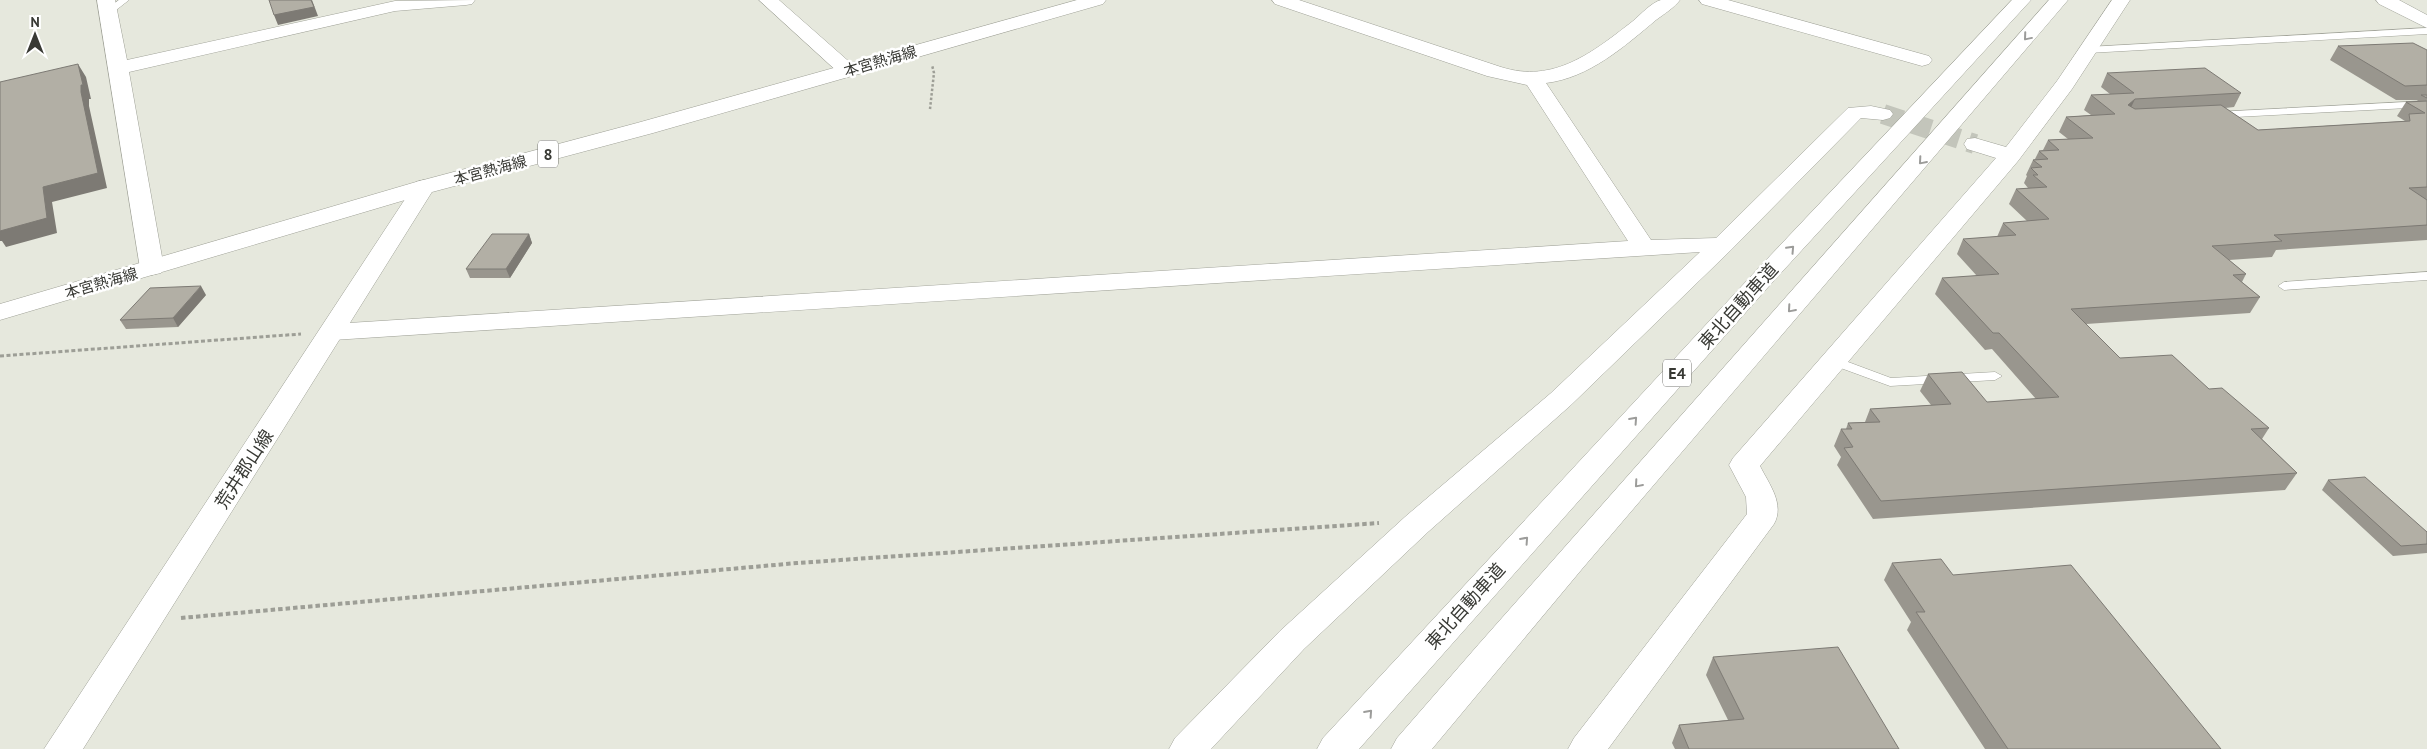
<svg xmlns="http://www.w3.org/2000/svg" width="2427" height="749" viewBox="0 0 2427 749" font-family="'PT Sans','Noto Sans JP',sans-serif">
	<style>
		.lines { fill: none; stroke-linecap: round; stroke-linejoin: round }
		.minor-tunnel { stroke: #c3c5bb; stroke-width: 20; stroke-dasharray: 20 10; stroke-linecap: butt }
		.service-casing { stroke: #9fa197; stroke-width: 1 }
		.minor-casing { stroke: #9fa197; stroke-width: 1 }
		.tertiary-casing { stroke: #9fa197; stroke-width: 1 }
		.secondary-casing { stroke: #9fa197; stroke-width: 1 }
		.primary-casing { stroke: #9fa197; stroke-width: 1 }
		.motorway-casing { stroke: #9fa197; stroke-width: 1 }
		.path-far2 { stroke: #9d9e96; stroke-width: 2.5; stroke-dasharray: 2.5 2; stroke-linecap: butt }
		.path-far1 { stroke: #9d9e96; stroke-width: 3; stroke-dasharray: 4 2.5; stroke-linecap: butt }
		.path { stroke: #9d9e96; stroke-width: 4; stroke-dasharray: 4.5 3; stroke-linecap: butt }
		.service { fill: #fff; fill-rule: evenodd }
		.minor { fill: #fff; fill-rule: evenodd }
		.tertiary { fill: #fff; fill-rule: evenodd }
		.secondary { fill: #fff; fill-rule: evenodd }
		.primary { fill: #fff; fill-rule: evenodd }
		.motorway { fill: #fff; fill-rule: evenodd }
		.wall { fill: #99968e }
		.shaded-wall { fill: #7d7a74 }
		.building { fill: #b2afa5; stroke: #7d7a74 }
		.oneway { stroke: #9c9c9a }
		.labels { text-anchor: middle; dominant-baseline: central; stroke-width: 5; stroke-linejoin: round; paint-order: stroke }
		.far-street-label { font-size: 15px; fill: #383934; stroke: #fff }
		.shield { fill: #fff; stroke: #747471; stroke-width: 1 }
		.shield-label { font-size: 16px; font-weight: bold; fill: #383934 }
		.street-label { font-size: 18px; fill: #383934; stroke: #fff }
	</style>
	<rect width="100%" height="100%" fill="#e6e8dd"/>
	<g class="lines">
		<path class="minor-tunnel" d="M1883,114L1975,144"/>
		<g class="service-casing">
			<path id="service" d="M119,0H129L111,14H105V10Z
				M2427,28V34L2088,53L2083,50L2088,47Z
				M2427,101V107L2216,118L2211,115L2216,112Z
				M2427,272V280L2284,290L2278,286L2284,282Z
				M1832,356L1891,378L1995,372L2002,376L1995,380L1890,386L1827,363L1825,360L1827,357Z"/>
		</g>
		<g class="minor-casing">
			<path id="minor" d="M97,0H115L127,60L395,1L475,0L472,4L466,5L395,11L129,72L164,268L161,273L152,275L143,273L140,268Z
				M759,0H779L854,66L857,70L854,74L847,76L840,74Z
				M1272,0H1299L1501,67C1554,84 1593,52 1633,21C1640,15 1652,2 1661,0C1666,0 1674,0 1680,0C1674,8 1664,14 1656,20C1625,46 1589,78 1546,83L1651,240L1716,238L1848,108L1871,106L1890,110L1893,114L1890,118L1883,120L1861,118L1731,250L1571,405L1428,532L1304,649L1211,749H1169L1175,738L1280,631L1406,516L1551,393L1700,252L333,340L324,338L320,332L324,326L333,324L1628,241L1527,85L1487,76L1275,4Z
				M1699,0H1728L1929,56L1932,60L1929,64L1922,66L1915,64L1702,4Z
				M2112,0H2130L2072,89L2018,161L1760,466C1769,484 1785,504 1774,524L1608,749H1568L1574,738L1747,514L1746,497L1729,465L1733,458L1996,158L1967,149L1964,144L1967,139L1975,138L2006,147L2057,81Z"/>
		</g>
		<g class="tertiary-casing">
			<path id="tertiary" d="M2376,0H2399L2427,15V28L2379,4Z"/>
		</g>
		<g class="secondary-casing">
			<path id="secondary" d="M424,180L432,182L435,187L83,749H44L413,187L416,182Z"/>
		</g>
		<g class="primary-casing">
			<path id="primary" d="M1077,0H1106L1103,4L653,133L432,192L0,320V304L416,182L637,123Z"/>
		</g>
		<g class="motorway-casing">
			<path id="motorway" d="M2012,0H2031L1770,285L1359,749H1317L1323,738L1752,275Z
				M2049,0H2068L1582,569L1432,749H1391L1397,738L1478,645Z"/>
		</g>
		<path class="path-far2" d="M930,109L934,73L932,65"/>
		<path class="path-far1" d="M0,356L301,334"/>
		<path class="path" d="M181,618L797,563L1379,523"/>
		<use href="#service" class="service"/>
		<use href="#minor" class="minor"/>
		<use href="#tertiary" class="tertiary"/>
		<use href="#secondary" class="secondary"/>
		<use href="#primary" class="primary"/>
		<use href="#motorway" class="motorway"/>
	</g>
	<path class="wall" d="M2338,46L2427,50V240L2276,250L2272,257L2229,260L2246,274L2242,282L2260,297L2250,313L2086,324L2120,358L2209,389L2269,428L2262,439L2297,473L2285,490L1873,519L1837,465L1841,457L1834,446L1841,429H1846L1848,423L1865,422L1870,409L1931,405L1920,391L1928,374L1987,402L2036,399L1992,349L1985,350L1935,294L1942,278L1977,276L1957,254L1963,239L1997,237L2003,223L2027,221L2009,204L2016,189L2028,188L2024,183L2027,176L2026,175L2033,160L2035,159L2039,151L2043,150L2048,140L2068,139L2059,132L2066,117L2091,115L2084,110L2091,95L2110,94L2101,87L2107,73L2241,93L2234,107L2225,108L2258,130L2405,121L2397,116L2406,102L2417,101L2418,100H2396L2330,60Z
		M529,234L532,243L510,278H470L466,269Z
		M206,295L178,327L126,329L120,320Z
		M2328,480L2427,532V553L2393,556L2322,490Z
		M1892,563L1953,575L2221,749H1985L1907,630L1911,622L1884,580Z
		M1713,657L1899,749H1675L1672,743L1679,725L1728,720L1706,675Z"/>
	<path class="shaded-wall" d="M312,0L318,16L278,25L274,15Z
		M78,64L86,77L91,99H89V106L107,188L52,202L57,233L6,247L2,241H0V231L43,187L81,92Z
		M2135,99L2128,114V105Z
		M529,234L532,243L510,278L506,269Z
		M201,286L206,295L178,327L173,318Z"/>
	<path class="building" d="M269,0H311L314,7L274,15Z
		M2413,43L2427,50V85L2405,86L2338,46Z
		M78,64L83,85H81V92L98,173L43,187L47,218L0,231V82Z
		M2205,68L2241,93L2135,99L2128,105L2135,109L2221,105L2258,130L2410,121L2409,114L2425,113L2406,102L2427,101V187L2409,188L2427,200V225L2274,235L2282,241L2212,246L2246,274L2233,275L2260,297L2071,309L2120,358L2172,355L2209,389L2222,388L2269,428L2251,429L2297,473L1881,501L1844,448L1853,447L1841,429H1852L1848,423L1880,422L1870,409L1951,404L1928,374L1962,372L1987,402L2059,397L1999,333H1993L1942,278L1999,274L1963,239L2016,235L2003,223L2049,219L2016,189L2047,187L2033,175H2038L2031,168L2042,167L2033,160L2048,159L2039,151L2059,150L2048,140L2093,138L2066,117L2115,114L2091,95L2134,93L2107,73Z
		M2421,95H2427V98Z
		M492,234H529L506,269H466Z
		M201,286L173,318L120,320L150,288Z
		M2365,477L2427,532V544L2401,546L2328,480Z
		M1941,559L1953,575L2071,565L2221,749H2008L1916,612H1925L1892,563Z
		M1838,647L1899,749H1689L1679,725L1744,719L1713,657Z"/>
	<defs><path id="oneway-chevron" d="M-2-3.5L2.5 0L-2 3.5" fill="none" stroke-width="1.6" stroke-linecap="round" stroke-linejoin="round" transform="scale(1.25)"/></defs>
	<g class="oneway">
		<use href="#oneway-chevron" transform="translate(2027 37) rotate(130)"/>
		<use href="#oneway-chevron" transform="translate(1922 161) rotate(131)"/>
		<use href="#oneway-chevron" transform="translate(1791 249) rotate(-47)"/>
		<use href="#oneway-chevron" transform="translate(1791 309) rotate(131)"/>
		<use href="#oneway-chevron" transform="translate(1634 420) rotate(-48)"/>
		<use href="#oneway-chevron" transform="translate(1638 484) rotate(131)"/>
		<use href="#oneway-chevron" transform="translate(1525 540) rotate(-48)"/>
		<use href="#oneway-chevron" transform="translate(1369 713) rotate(-48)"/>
	</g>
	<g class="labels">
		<g class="far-street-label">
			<text transform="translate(880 61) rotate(-16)">本宮熱海線</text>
			<text transform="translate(490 170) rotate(-15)">本宮熱海線</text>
			<text transform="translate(101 283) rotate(-16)">本宮熱海線</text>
		</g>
		<g class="shield">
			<rect x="538" y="140.5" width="20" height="27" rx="4"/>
			<rect x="1663" y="359.5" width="28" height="27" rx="4"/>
		</g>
		<g class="shield-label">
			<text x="548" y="154">8</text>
			<text x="1677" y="373">E4</text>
		</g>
		<g class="street-label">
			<text transform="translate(1738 306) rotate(-48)">東北自動車道</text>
			<text transform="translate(244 469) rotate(-57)">荒井郡山線</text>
			<text transform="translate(1465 606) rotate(-48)">東北自動車道</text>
		</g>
	</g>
	<g transform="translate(35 35)" stroke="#ffffff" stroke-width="4" paint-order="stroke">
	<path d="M0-4L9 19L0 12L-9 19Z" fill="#383934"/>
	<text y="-8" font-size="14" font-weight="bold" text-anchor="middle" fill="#383934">N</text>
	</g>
</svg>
